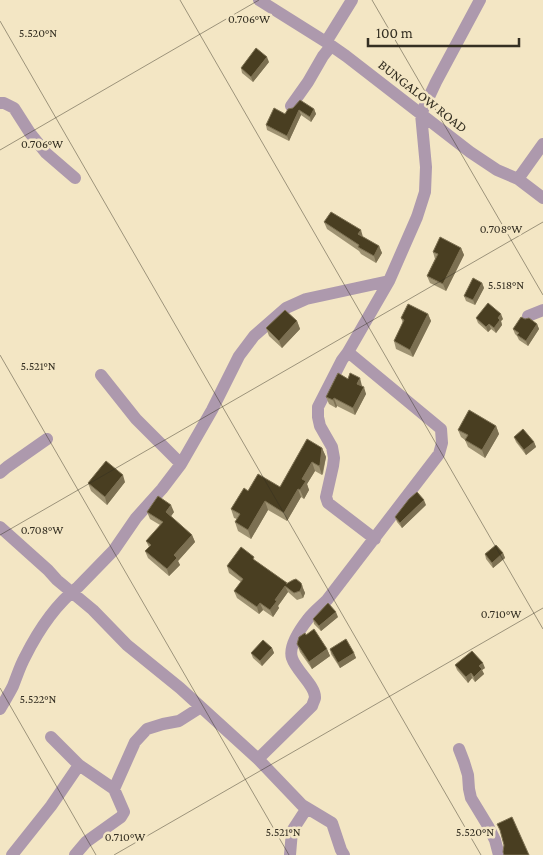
<svg xmlns="http://www.w3.org/2000/svg" width="543" height="855" viewBox="0 0 543 855" font-family="'Crimson Pro',serif">
	<style>
		.lines { fill: none; stroke-linecap: round; stroke-linejoin: round }
		.minor { stroke: #ad99ad; stroke-width: 12 }
		.wall { fill: #9e9272 }
		.shaded-wall { fill: #7c7052 }
		.building { fill: #493e21; stroke: #7c7052 }
		.ticks { fill: none; stroke: #342f22; stroke-width: 1; stroke-opacity: 0.45 }
		.labels { text-anchor: middle; dominant-baseline: central; stroke-width: 5; stroke-linejoin: round; paint-order: stroke }
		.street-label { font-size: 14px; fill: #342f22; stroke: #f3e6c4 }
		.ticks-label { font-size: 12px; text-anchor: middle; fill: #342f22; stroke: #f3e6c4; stroke-width: 5; stroke-linejoin: round; paint-order: stroke }
	</style>
	<rect width="100%" height="100%" fill="#f3e6c4"/>
	<g class="lines">
		<path class="minor" d="M259,0L326,42L346,56L470,152L497,170L518,179L543,198
			M326,42L352,0
			M0,103H4L14,108L30,133L46,153L75,178
			M291,106L308,82L323,56L331,46
			M518,179L543,144
			M528,316L543,310
			M348,352L342,360L318,407V417L320,426L332,447L334,458L333,466L326,497L328,503L375,539
			M101,375L136,419L181,464
			M0,473L7,467L47,439
			M0,527L48,570L57,580L93,610L127,645L180,688L258,759L302,805L332,823L341,850L344,855
			M0,709C4,702 9,694 13,686C17,676 20,666 25,657C38,631 55,605 78,587L114,550L136,518L162,489L181,464L212,410L239,356L254,336L286,308L306,299L389,281
			M51,737L79,765
			M459,749L464,762L468,775L469,789L471,798L488,826L495,840L499,855
			M258,759L312,706C313,703 314,701 315,698C316,686 296,671 292,658C288,646 301,628 308,619C313,612 321,606 327,600L439,454L442,443L441,429L348,352L389,281L417,217L425,192L426,167L421,114L436,82L480,0
			M114,789L135,742L147,729L163,724L179,721L201,707
			M12,855L51,806L79,765L114,789L124,812L121,817L86,842L75,855
			M290,855L292,831L307,808"/>
	</g>
	<path class="wall" d="M269,62L253,82L242,73L241,68Z
		M293,108L314,109L316,114L311,122L301,115L289,141L267,130L266,125L285,114Z
		M324,222L363,237L379,246L382,253L376,263L361,254L359,251L327,229Z
		M461,248L464,255L446,291L430,283L427,276L435,259L433,252Z
		M482,283L484,288L475,305L466,301L464,296Z
		M428,314L431,321L413,357L396,349L394,341L403,323L401,318Z
		M476,318L503,319L501,321L502,325L496,333L491,329L488,332L478,323Z
		M525,319L537,324L539,329L528,346L519,340L517,336L515,334L513,329Z
		M297,321L300,329L282,348L269,336L266,328Z
		M362,386L366,394L355,415L337,406L336,408L329,404L326,397Z
		M496,426L499,434L485,458L468,447L465,440L461,437L458,430Z
		M514,437L534,442L536,447L526,455L516,442Z
		M322,448L326,457L323,474L322,475L315,471L307,484L309,490L304,499L301,497L287,521L268,510L251,539L238,531L235,522L237,519L234,518L231,509L248,491L280,487Z
		M125,482L107,505L91,491L88,483Z
		M426,505L402,528L397,522L395,517Z
		M147,512H174L171,516L192,535L195,542L178,561L180,565L169,576L148,558L145,551L149,547L146,541L160,525L150,519Z
		M503,553L505,558L493,568L486,559L485,554Z
		M256,561L287,583H301L305,593L303,598L297,600L288,592L278,606L279,608L273,617L263,610L259,614L237,598L234,591L241,582L229,573L227,566Z
		M338,617L321,631L314,624L313,619Z
		M306,635L327,649L330,656L312,669L300,652L297,644Z
		M272,648L274,653L262,666L253,658L251,653Z
		M330,649L354,653L356,658L340,668L331,654Z
		M455,665L485,668L482,670L484,674L475,682L472,678L468,683L457,670Z"/>
	<path class="shaded-wall" d="M267,57L269,62L253,82L251,77Z
		M314,109L316,114L311,122L310,117Z
		M299,110L301,115L289,141L287,136Z
		M361,230L363,237L358,234Z
		M379,246L382,253L376,263L374,256Z
		M461,248L464,255L446,291L443,284Z
		M482,283L484,288L475,305L473,300Z
		M428,314L431,321L413,357L410,350Z
		M501,314L503,319L501,321L502,325L496,333L494,328L498,318Z
		M297,321L300,329L282,348L279,341Z
		M489,324L491,329L488,332L486,327Z
		M537,324L539,329L528,346L526,341Z
		M360,378L362,386L360,391L357,384Z
		M364,387L366,394L355,415L353,408Z
		M334,398L337,406L336,408L333,400Z
		M496,426L499,434L485,458L482,450Z
		M534,442L536,447L526,455L524,450Z
		M322,448L326,457L322,475L319,466Z
		M312,462L315,471L307,484L309,490L304,499L300,490L302,479Z
		M123,475L125,482L107,505L105,497Z
		M298,489L301,497L287,521L284,513Z
		M424,500L426,505L402,528L400,523Z
		M265,501L268,510L251,539L248,530Z
		M171,505L174,512L169,519L166,512Z
		M192,535L195,542L178,561L180,565L169,576L167,569L174,555Z
		M503,553L505,558L493,568L492,563Z
		M285,586L288,592L278,606L279,608L273,617L270,610L275,600Z
		M302,586L305,593L303,598L300,591Z
		M260,603L263,610L259,614L257,607Z
		M336,612L338,617L321,631L319,626Z
		M272,648L274,653L262,666L260,661Z
		M327,649L330,656L312,669L309,662Z
		M354,653L356,658L340,668L338,663Z
		M483,663L485,668L482,670L484,674L475,682L474,677L479,666Z
		M471,673L472,678L468,683L466,677Z"/>
	<path class="building" d="M256,48L267,57L251,77L241,68Z
		M300,100L314,109L310,117L299,110L287,136L266,125L274,108L285,114L288,109L293,108Z
		M331,212L361,230L358,234L379,246L374,256L358,247L359,245L324,222Z
		M440,237L461,248L443,284L427,276L438,254L433,252Z
		M473,278L482,283L473,300L464,296Z
		M488,303L501,314L498,318L500,320L494,328L489,324L486,327L476,318Z
		M408,304L428,314L410,350L394,341L404,320L401,318Z
		M285,310L297,321L279,341L266,328Z
		M521,317L525,319L529,318L537,324L526,341L517,335L519,333L513,329Z
		M338,373L348,379L350,373L360,378L357,384L364,387L353,408L334,398L333,400L326,397Z
		M469,410L496,426L482,450L465,440L468,435L458,430Z
		M523,429L534,442L524,450L514,437Z
		M307,439L322,448L320,465L319,466L312,462L302,479L306,481L300,490L298,489L284,513L265,501L248,530L235,522L240,514L231,509L244,488L248,491L258,474L280,487Z
		M106,461L123,475L105,497L88,483Z
		M417,492L424,500L400,523L395,517L409,499Z
		M158,496L171,505L166,512L192,535L174,555L177,558L167,569L145,551L151,545L146,541L163,522L147,512Z
		M496,545L503,553L492,563L485,554Z
		M241,547L254,557L253,559L287,583L286,584L293,580L296,579L301,583L302,586L300,591L294,593L285,586L275,600L277,601L270,610L260,603L257,607L234,591L243,579L227,566Z
		M328,603L336,612L319,626L313,619Z
		M314,629L327,649L309,662L297,644L299,637L305,633L306,635Z
		M346,639L354,653L338,663L330,649Z
		M263,640L272,648L260,661L251,653Z
		M472,651L483,663L479,666L482,669L474,677L471,673L466,677L455,665Z
		M512,817L529,855H504L503,852L504,845L500,830L497,824Z"/>
	<path class="ticks" d="M180,0L543,629M372,0L543,295M0,21L481,855M0,150L259,0M0,355L289,855M0,535L543,222M0,688L96,855M114,855L543,608"/>
	<g class="labels">
		<g class="street-label">
			<text transform="translate(423 96) rotate(38)">BUNGALOW ROAD</text>
		</g>
	</g>
	<g class="ticks-label">
		<text x="249" y="23">0.706°W</text>
		<text x="38" y="37">5.520°N</text>
		<text x="42" y="148">0.706°W</text>
		<text x="501" y="233">0.708°W</text>
		<text x="506" y="289">5.518°N</text>
		<text x="38" y="370">5.521°N</text>
		<text x="42" y="534">0.708°W</text>
		<text x="501" y="618">0.710°W</text>
		<text x="38" y="703">5.522°N</text>
		<text x="283" y="836">5.521°N</text>
		<text x="475" y="836">5.520°N</text>
		<text x="125" y="841">0.710°W</text>
	</g>
	<path d="M368 38v8h151v-8" fill="none" stroke="#342f22" stroke-width="2.5"/>
	<text x="376" y="38" font-size="15" fill="#342f22" stroke="#f3e6c4" stroke-width="4" paint-order="stroke">100 m</text>
</svg>
